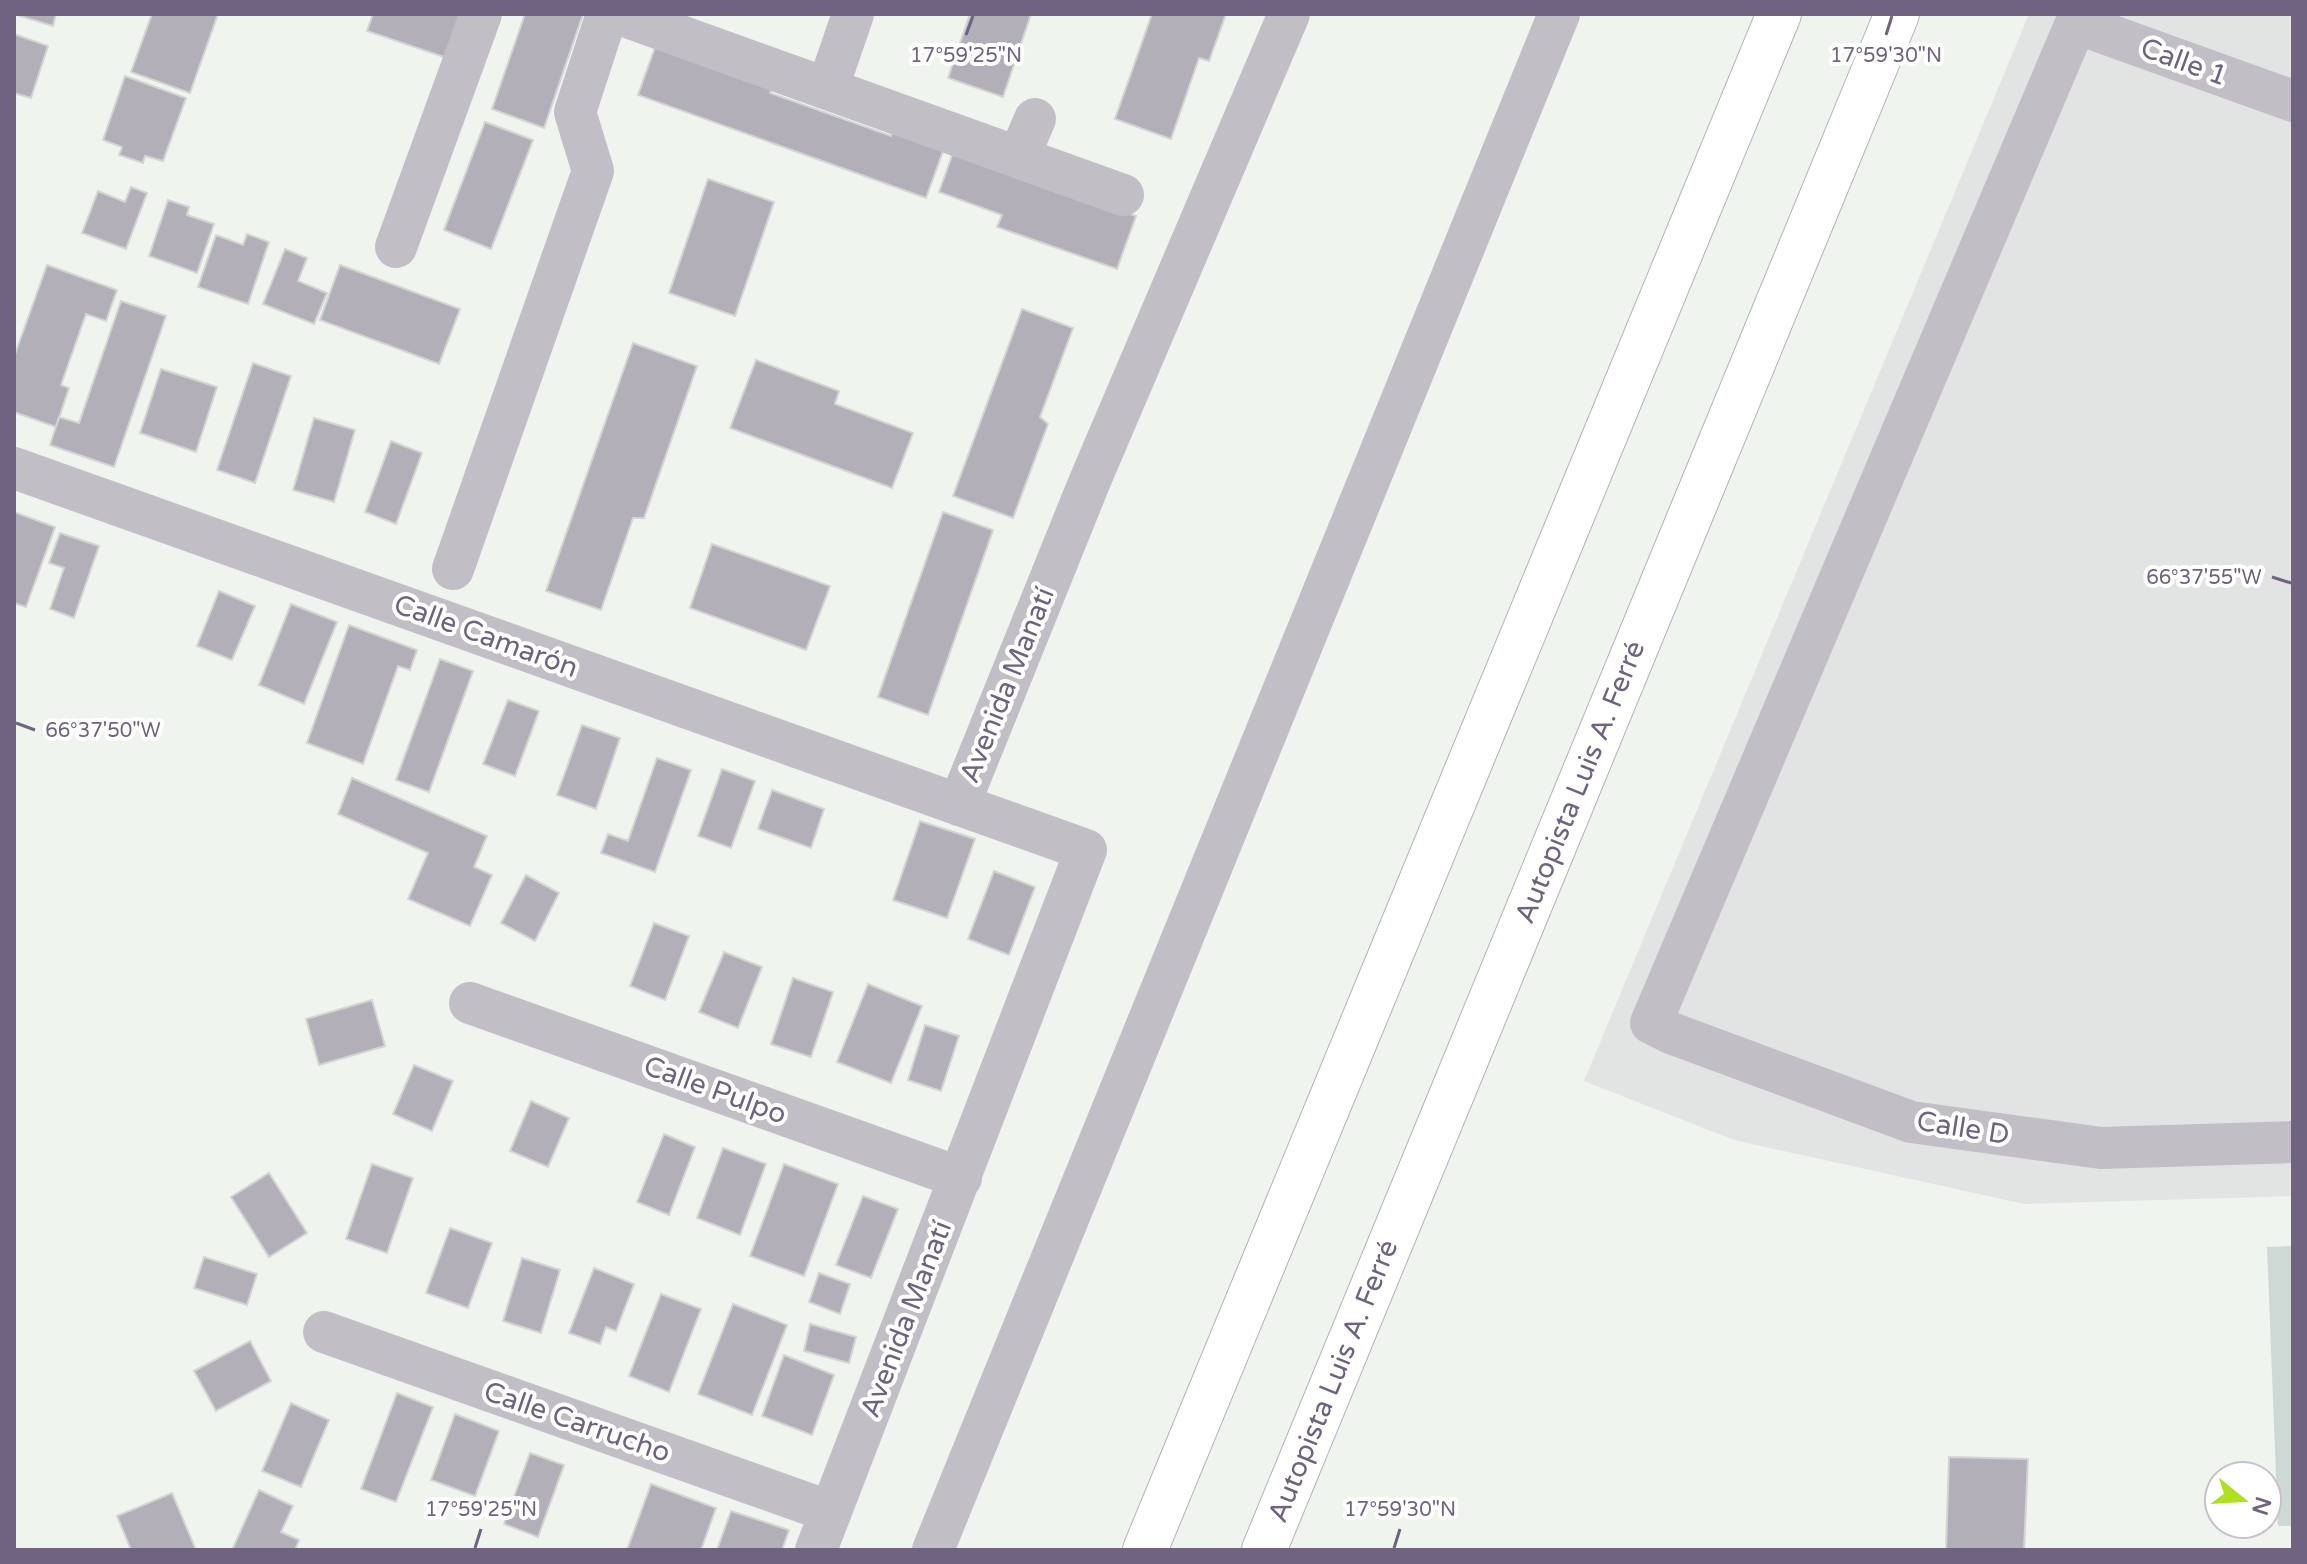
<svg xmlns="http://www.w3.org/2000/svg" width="2307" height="1564" viewBox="0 0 2307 1564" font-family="'Varela Round',sans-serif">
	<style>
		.built { fill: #e2e4e3 }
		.green { fill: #ced8d5 }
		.building { fill: #b3afb9; stroke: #d2d5d2; stroke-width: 2 }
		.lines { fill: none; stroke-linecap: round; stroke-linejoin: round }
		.highway-casing { stroke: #b4b1b7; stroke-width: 46 }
		.minor { stroke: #c1bec5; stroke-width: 42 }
		.highway { stroke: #fff; stroke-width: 44 }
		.ticks { fill: none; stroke: #706380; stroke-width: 3 }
		.labels { text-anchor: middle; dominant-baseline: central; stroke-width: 8; stroke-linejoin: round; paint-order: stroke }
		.street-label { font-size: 28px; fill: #706380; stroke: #fff }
		.ticks-label { font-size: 20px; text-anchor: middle; fill: #706380; stroke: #fff; stroke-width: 8; stroke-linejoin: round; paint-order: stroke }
	</style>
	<rect width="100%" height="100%" fill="#eff4ef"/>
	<path class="built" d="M2029,14H2293V1196L2024,1204L1734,1140L1584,1081Z"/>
	<path class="green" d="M2293,1246V1526H2278L2267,1247Z"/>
	<path class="building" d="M14,14H56L53,26Z
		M152,14H218L190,93L131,72Z
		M373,14H461L447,58L367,31Z
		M525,14H583L544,128L492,109Z
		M970,14H1031L1003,97L948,78Z
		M1152,14H1226L1209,61L1199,58L1171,139L1115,119Z
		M14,34L48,46L31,98L14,93Z
		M658,39L775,81L770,93L891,136L895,121L947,140L926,198L638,95Z
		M125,76L186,98L163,161L145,156L143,163L119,155L122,147L103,140Z
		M485,122L533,140L491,249L444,230Z
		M954,150L1136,216L1117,269L997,227L1002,215L939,192Z
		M708,179L774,202L735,316L669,293Z
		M131,187L147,193L126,249L82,233L98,191L125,202Z
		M168,200L189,207L187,215L214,224L197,273L149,256Z
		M247,234L269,242L248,304L198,287L216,235L243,245Z
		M285,249L307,258L298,281L327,293L314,324L263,304Z
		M47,265L117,290L106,321L86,314L61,385L69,388L56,427L14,412V357Z
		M340,265L460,309L439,364L320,320Z
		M121,301L166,316L114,467L50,445L59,417L79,423Z
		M1022,309L1073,328L1040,417L1048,424L1013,518L953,496Z
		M633,343L697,366L644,518H633L601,610L546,591Z
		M756,360L839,391L835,404L913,433L892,488L730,428Z
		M253,363L291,376L255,483L217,470Z
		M161,369L217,387L196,452L140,433Z
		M314,418L355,430L334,502L293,490Z
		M391,441L422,453L396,524L365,512Z
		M14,512L55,527L26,607L14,603Z
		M943,512L993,530L928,715L878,697Z
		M60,533L99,546L74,618L50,609L64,568L49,563Z
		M712,544L830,586L806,650L690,608Z
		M219,591L255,606L232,660L197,646Z
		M291,604L337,622L304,704L259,685Z
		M349,625L417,650L410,670L398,666L363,764L307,743Z
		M440,659L473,671L429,792L396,780Z
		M508,700L539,711L515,776L483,764Z
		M582,725L620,738L596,809L557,795Z
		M657,758L691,770L655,872L601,853L608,834L628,841Z
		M722,769L755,781L731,848L698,836Z
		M352,778L487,836L474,867L492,875L470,926L408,899L428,853L338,814Z
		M772,790L824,809L811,848L758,829Z
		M920,821L975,839L947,918L893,900Z
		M994,871L1035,887L1009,955L968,939Z
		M526,875L559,893L535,941L501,923Z
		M654,923L689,936L665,1000L630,986Z
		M724,952L762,967L738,1028L699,1012Z
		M793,978L833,992L811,1057L771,1044Z
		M868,984L922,1006L891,1083L837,1062Z
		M372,1000L385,1046L319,1065L306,1019Z
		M925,1025L959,1036L941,1091L908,1080Z
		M414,1065L453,1081L432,1131L393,1114Z
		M531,1101L569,1118L548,1167L510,1151Z
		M664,1134L695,1147L669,1215L637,1202Z
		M723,1148L766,1164L740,1235L697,1218Z
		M372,1164L413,1178L387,1253L346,1239Z
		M784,1164L838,1184L804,1276L750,1256Z
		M269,1173L307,1233L269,1257L231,1197Z
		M863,1196L898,1209L871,1278L836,1265Z
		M450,1228L492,1243L468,1308L426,1293Z
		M204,1257L257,1274L247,1305L194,1288Z
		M522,1258L560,1270L541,1333L503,1321Z
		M594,1268L634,1284L616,1331L606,1327L600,1344L569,1333Z
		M819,1273L850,1284L840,1314L809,1302Z
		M661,1294L701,1309L669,1392L629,1376Z
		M733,1304L787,1325L752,1415L698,1394Z
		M810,1324L856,1337L849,1363L804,1351Z
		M250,1341L271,1381L216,1411L194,1371Z
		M784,1355L834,1375L812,1435L762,1416Z
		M397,1393L433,1407L396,1502L361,1489Z
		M291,1403L329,1420L301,1487L262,1471Z
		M455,1414L499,1431L475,1496L431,1480Z
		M530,1453L564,1465L538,1537L504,1524Z
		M1949,1457L2028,1459L2024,1550H1946Z
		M651,1484L716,1508L701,1550H627Z
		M259,1490L293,1506L281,1532L299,1540L295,1550H232Z
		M172,1493L196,1550H131L117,1516Z
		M731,1511L789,1530L782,1550H717Z"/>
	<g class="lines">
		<g class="highway-casing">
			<path id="highway" d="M1145,1550L1779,14
				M1264,1550L1897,14"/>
		</g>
		<path class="minor" d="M619,14L1123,195
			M828,87L853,14
			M2293,101L2076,23L1651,1023L1671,1033L1911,1122L2101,1148L2293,1142
			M1019,156L1035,119
			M396,247L481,14
			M14,468L1086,850L816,1550
			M453,569L593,171L575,112L607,14
			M959,805L1089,483L1289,14
			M470,1003L961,1178
			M324,1332L831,1512
			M933,1550L1559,14"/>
		<use href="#highway" class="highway"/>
	</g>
	<path class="ticks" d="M966,35L973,16M1886,35L1892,16M2272,577L2291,583M16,723L35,730M475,1548L481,1529M1394,1548L1400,1529"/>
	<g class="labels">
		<g class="street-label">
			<text transform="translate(2184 62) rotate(20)">Calle 1</text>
			<text transform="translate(486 636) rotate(20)">Calle Camarón</text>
			<text transform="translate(1007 685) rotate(-68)">Avenida Manatí</text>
			<text transform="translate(1580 782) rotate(-68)">Autopista Luis A. Ferré</text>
			<text transform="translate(715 1090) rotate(20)">Calle Pulpo</text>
			<text transform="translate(1963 1128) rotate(9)">Calle D</text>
			<text transform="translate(906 1319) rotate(-69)">Avenida Manatí</text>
			<text transform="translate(1333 1381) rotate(-68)">Autopista Luis A. Ferré</text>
			<text transform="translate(577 1422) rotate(19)">Calle Carrucho</text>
		</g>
	</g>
	<g class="ticks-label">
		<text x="966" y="62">17°59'25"N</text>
		<text x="1886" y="62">17°59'30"N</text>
		<text x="2204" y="584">66°37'55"W</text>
		<text x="103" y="737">66°37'50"W</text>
		<text x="481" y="1516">17°59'25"N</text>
		<text x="1400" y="1516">17°59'30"N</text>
	</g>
	<rect width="2307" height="1564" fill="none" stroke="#706380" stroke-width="32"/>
	<g transform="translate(2243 1500) rotate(108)"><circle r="38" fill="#ffffff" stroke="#c6c1cc" stroke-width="2"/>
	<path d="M0-6L14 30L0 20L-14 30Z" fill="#b1e023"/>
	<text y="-12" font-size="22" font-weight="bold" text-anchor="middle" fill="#706380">N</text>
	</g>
</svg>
